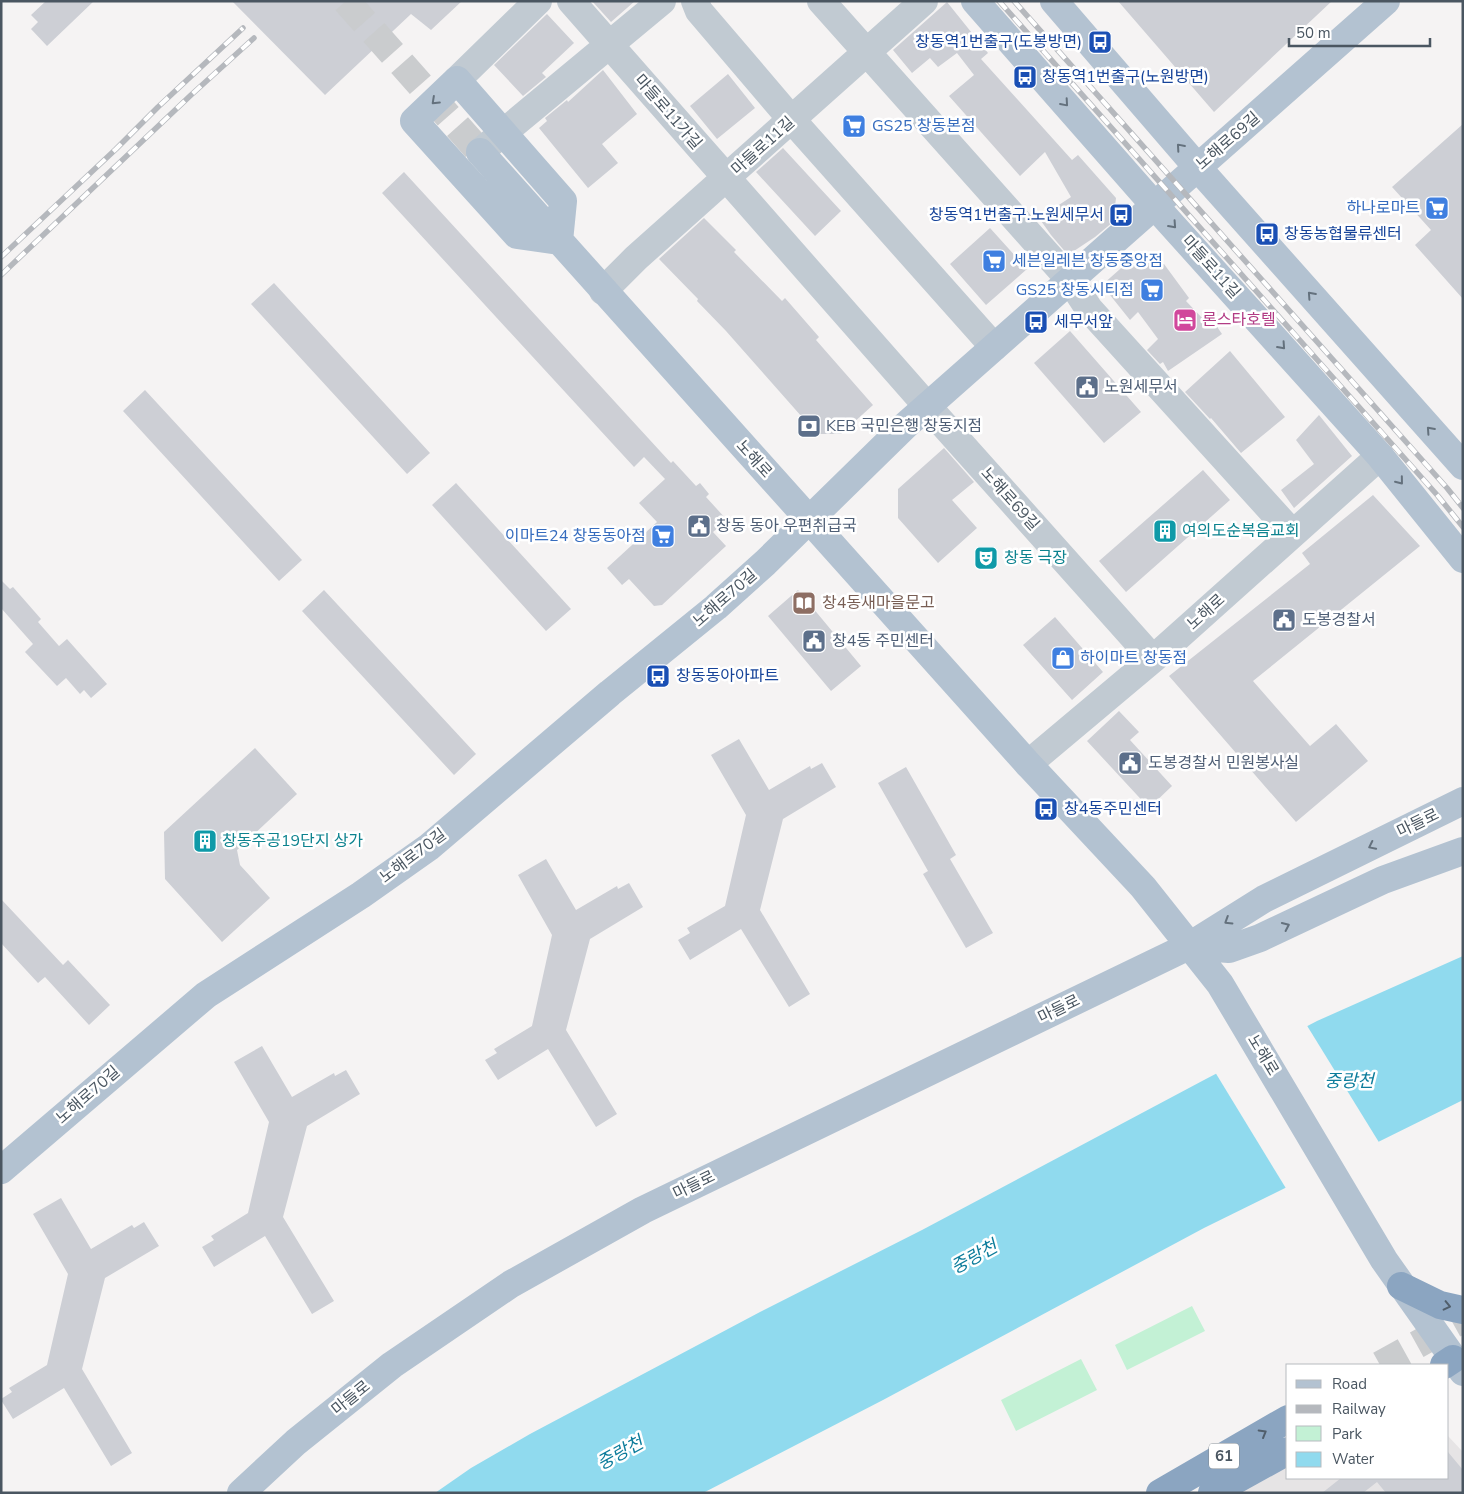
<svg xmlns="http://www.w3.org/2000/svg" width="1464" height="1494" viewBox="0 0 1464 1494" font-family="'Nunito Sans','Noto Sans KR',sans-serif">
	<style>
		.education { fill: #e6e4e5 }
		.green { fill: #c3f1d5 }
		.water { fill: #90daee }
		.pier { fill: #f5f3f3 }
		.building { fill: #cdcfd5 }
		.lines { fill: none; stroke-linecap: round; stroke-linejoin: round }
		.major-tunnel { stroke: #caccce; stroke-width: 28; stroke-dasharray: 28 14; stroke-linecap: butt }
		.highway-tunnel { stroke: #caccce; stroke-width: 28; stroke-dasharray: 28 14; stroke-linecap: butt }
		.minor { stroke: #c1cad2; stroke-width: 28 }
		.major { stroke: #b3c2d1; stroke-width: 28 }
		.highway { stroke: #8ba5c1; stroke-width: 28 }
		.rail-casing { stroke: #b5b8bd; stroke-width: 5.5 }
		.rail { stroke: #fff; stroke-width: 4; stroke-dasharray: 11; stroke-linecap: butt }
		.oneway { stroke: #64717d }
		.oneway2 { stroke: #505e6b }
		.labels { text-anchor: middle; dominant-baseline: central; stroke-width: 5; stroke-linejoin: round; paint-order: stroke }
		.shield { fill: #fff; stroke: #808990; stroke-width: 1 }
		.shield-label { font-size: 15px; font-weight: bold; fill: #4a5661 }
		.transit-label { font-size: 16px; fill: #164399; stroke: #fff; text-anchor: start }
		.street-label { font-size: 16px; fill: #4a5661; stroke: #fff }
		.shop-label { font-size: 16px; fill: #366cbe; stroke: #fff; text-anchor: start }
		.hotel-label { font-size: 16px; fill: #b23c85; stroke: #fff; text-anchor: start }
		.service-label { font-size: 16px; fill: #4e5e75; stroke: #fff; text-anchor: start }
		.culture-label { font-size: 16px; fill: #0d838f; stroke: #fff; text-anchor: start }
		.education-label { font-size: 16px; fill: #785e54; stroke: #fff; text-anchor: start }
		.water-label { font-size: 18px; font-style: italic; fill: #0c7c9b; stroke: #fff }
	</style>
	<rect width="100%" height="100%" fill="#f5f3f3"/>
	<path class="education" d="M1448,1436L1463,1452V1493H1232L1288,1463V1478H1448Z"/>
	<path class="green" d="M1192,1306L1205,1331L1127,1370L1115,1345Z
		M1081,1359L1097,1390L1016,1431L1001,1400Z"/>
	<path class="water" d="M1463,956V1100L1204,1228L883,1400L703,1493H435L471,1468L530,1434L760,1312L922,1230L1204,1080L1317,1021Z"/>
	<path class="pier" d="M1306,1024L1380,1144L1287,1190L1215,1072Z"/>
	<path class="building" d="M46,1H94L47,46L31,29L38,22L31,15Z
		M232,1H462L431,30L411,14L325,95Z
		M592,1H635L611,22Z
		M1118,1H1332L1214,112Z
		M947,2L988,53L981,59L1072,160L1078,155L1116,198L1113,222L1095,237L1068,255L1051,235L1039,218L1071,197L1045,152L1020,176L949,96L974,75L957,53L938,67L930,58L912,73L893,50Z
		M547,14L574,43L542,73L546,77L523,96L494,65Z
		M603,70L637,114L602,144L618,163L588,188L539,128L547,121L545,118L567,100L568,102Z
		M728,74L755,108L717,139L690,106Z
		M1463,124V299L1415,245L1431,230L1392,187Z
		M783,148L841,211L815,236L756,172Z
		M404,172L671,463L673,461L696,486L700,483L709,494L706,497L727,520L713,532L726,546L662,605L654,606L629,579L622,585L607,568L657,522L639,503L665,479L644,457L634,467L382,193Z
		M704,218L736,250L734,252L782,301L785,298L819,337L816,340L873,405L841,434H817L726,331L697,301L698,299L659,259Z
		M990,228L1027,269L986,305L950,264Z
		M1128,262L1164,264L1189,298L1186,301L1205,321L1211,318L1222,334L1168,371L1163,362L1160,364L1147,350L1158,339L1138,312L1130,320L1102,285Z
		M274,283L430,453L407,474L251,304Z
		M1070,331L1141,412L1104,443L1034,363Z
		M1230,351L1285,417L1241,453L1211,418L1210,419L1185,392Z
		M145,390L302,560L279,581L123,411Z
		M1319,415L1352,456L1294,508L1281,490L1314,464L1296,440Z
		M944,448L974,482L952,500L977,528L938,563L898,518V489Z
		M1203,470L1230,500L1126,592L1099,561Z
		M456,483L571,609L546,631L432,505Z
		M1373,495L1420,546L1253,681L1310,746L1336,724L1368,761L1296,822L1169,676L1310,564L1302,553Z
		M1,580L10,589L13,587L41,619L38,622L59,646L67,639L107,684L91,698L84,690L80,694L66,678L57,686L25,652L33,644L1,608Z
		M324,590L476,754L454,775L302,611Z
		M798,590L861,666L831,691L768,616Z
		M1055,617L1103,672L1072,700L1023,645Z
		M1119,711L1139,732L1130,740L1172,786L1149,808L1087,741Z
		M739,739L769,790L810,766L811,769L822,763L836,787L783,819L760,910L810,994L789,1007L741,929L690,960L678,940L690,933L687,928L725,906L746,815L711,755Z
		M255,748L297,794L237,850L240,865L270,898L222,942L165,879L164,832Z
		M906,767L956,855L950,859L993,933L966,948L923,874L928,871L878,783Z
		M546,859L576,910L617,886L618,889L629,883L643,907L590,939L566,1030L617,1114L596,1127L548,1049L498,1080L485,1060L497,1053L494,1049L532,1026L552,935L518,875Z
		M1,899L63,965L68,960L110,1005L89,1025L45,977L38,983L1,943Z
		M262,1046L292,1097L334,1073L335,1076L346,1070L360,1094L307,1126L283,1217L334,1301L312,1314L265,1236L214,1267L202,1247L214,1240L211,1236L248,1213L269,1122L234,1062Z
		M61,1198L91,1249L132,1225L134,1228L144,1222L159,1246L105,1278L82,1369L132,1453L111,1466L64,1388L13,1419L1,1400V1399L12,1392L9,1388L47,1365L68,1274L33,1214Z
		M1448,1452L1463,1470V1493H1386L1377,1482L1363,1493H1322L1341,1478H1448Z"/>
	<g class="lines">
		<path class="major-tunnel" d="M346,1L480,152"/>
		<path class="highway-tunnel" d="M1380,1365L1463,1319"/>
		<path class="minor" d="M571,1L927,406L1153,659
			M695,1L699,11L792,120L994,347
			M821,1L1070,280L1089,309L1293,534
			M457,80L538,1
			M480,152L662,1
			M603,291L636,258L924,1
			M1028,764L1153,659L1380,456"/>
		<path class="major" d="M975,1L1155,206L1380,456L1463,559
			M1054,1L1198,168L1463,466
			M457,80L563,201L559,241L517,235L414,121Z
			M480,152L1028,764L1143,887L1220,984L1384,1260L1463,1372
			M1189,946L1229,949L1260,938L1383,880L1463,851
			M1,1170L206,995L361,895L429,847L610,693L716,607L765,563L906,425L1386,1
			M241,1493L296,1442L392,1365L511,1284L643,1210L1189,946L1264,899L1463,801"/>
		<path class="highway" d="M1401,1286L1440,1305L1463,1310
			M1444,1365L1453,1359
			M1160,1493L1288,1419
			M1212,1493L1288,1451"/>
		<g class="rail-casing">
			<path id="rail" d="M999,1L1438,496L1463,527
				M1014,1L1447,488L1463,508
				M1,257L116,149L158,107L243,28
				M1,275L191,95L254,38"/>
		</g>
		<use href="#rail" class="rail"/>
	</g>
	<defs><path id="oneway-chevron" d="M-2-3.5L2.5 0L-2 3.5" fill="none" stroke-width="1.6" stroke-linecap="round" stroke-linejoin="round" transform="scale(1.25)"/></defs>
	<g class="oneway">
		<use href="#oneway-chevron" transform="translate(435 101) rotate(137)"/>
		<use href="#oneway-chevron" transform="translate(1065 103) rotate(49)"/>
		<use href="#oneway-chevron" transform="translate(1180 147) rotate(-131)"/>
		<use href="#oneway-chevron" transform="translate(1173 225) rotate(48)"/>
		<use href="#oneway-chevron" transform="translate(1311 295) rotate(-132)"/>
		<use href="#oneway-chevron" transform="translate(1282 346) rotate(48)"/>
		<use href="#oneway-chevron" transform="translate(1430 430) rotate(-132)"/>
		<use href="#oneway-chevron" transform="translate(1400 481) rotate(51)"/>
		<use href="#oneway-chevron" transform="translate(1372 846) rotate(154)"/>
		<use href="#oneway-chevron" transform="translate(1228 921) rotate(148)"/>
		<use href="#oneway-chevron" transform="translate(1286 926) rotate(-25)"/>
	</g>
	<g class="oneway2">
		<use href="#oneway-chevron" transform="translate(1447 1306) rotate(13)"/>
		<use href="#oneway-chevron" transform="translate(1263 1433) rotate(-30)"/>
	</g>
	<defs>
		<g id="bus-square" transform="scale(1.25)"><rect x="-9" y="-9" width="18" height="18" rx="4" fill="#1a4fb4" stroke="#fff"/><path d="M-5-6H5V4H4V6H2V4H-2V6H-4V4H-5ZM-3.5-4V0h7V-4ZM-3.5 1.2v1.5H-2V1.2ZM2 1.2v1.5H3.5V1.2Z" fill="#fff"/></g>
		<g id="supermarket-square" transform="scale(1.25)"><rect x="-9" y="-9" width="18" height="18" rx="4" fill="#3f7fe0" stroke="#fff"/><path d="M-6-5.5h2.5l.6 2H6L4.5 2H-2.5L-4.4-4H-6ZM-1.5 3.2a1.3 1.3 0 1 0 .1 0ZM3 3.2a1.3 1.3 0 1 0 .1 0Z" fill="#fff"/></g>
		<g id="hotel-square" transform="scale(1.25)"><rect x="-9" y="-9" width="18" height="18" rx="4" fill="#d1479c" stroke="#fff"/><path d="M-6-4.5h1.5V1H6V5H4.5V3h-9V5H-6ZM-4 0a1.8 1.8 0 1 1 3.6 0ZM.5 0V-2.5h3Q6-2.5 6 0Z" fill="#fff"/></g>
		<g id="civic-square" transform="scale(1.25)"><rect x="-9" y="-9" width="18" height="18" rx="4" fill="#5c6f8a" stroke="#fff"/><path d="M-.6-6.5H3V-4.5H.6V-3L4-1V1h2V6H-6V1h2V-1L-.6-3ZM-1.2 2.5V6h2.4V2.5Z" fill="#fff"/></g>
		<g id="bank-square" transform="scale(1.25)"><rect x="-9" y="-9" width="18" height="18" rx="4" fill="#5c6f8a" stroke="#fff"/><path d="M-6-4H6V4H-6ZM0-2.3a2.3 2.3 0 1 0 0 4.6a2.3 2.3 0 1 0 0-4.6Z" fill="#fff"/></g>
		<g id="building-square" transform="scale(1.25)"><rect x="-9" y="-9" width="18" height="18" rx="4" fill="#0f9aa8" stroke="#fff"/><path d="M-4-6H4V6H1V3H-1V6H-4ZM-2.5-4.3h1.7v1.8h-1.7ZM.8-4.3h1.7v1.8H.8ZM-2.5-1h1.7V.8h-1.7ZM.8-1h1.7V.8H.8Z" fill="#fff"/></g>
		<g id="theatre-square" transform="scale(1.25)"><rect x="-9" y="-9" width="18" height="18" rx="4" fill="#0f9aa8" stroke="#fff"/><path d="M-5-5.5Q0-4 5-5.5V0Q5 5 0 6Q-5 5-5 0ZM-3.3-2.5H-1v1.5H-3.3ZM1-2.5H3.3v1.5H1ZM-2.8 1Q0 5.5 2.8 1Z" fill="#fff"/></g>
		<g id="library-square" transform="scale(1.25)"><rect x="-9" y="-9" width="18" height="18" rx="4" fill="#8d6e63" stroke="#fff"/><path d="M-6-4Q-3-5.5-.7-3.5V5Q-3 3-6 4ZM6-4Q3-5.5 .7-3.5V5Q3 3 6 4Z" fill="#fff"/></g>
		<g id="shop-square" transform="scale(1.25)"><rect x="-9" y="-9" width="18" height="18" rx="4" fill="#3f7fe0" stroke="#fff"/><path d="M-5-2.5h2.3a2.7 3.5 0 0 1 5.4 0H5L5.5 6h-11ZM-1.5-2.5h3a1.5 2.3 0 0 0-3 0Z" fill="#fff"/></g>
	</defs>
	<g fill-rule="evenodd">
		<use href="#bus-square" x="1100" y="42"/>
		<use href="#bus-square" x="1025" y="77"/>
		<use href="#supermarket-square" x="854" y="126"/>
		<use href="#supermarket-square" x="1437" y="208"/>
		<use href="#bus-square" x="1121" y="215"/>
		<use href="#bus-square" x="1267" y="234"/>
		<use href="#supermarket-square" x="994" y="261"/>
		<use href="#supermarket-square" x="1152" y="290"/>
		<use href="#hotel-square" x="1185" y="320"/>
		<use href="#bus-square" x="1036" y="322"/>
		<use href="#civic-square" x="1087" y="387"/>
		<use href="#bank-square" x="809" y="426"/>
		<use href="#civic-square" x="699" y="526"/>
		<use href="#building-square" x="1165" y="531"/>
		<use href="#supermarket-square" x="663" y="536"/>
		<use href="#theatre-square" x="986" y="558"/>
		<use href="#library-square" x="804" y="603"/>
		<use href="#civic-square" x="1284" y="620"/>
		<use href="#civic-square" x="814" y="641"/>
		<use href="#shop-square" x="1063" y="658"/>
		<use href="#bus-square" x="658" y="676"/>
		<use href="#civic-square" x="1130" y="763"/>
		<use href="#bus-square" x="1046" y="809"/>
		<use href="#building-square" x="205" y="841"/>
	</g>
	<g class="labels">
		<rect class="shield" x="1209" y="1443.5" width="30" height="25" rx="4"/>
		<g class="shield-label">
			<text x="1224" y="1456">61</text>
		</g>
		<g class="transit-label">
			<text x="1082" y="42" text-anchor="end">창동역1번출구(도봉방면)</text>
			<text x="1042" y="77">창동역1번출구(노원방면)</text>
			<text x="1104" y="215" text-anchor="end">창동역1번출구.노원세무서</text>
			<text x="1284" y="234">창동농협물류센터</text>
			<text x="1054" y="322">세무서앞</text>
			<text x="676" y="676">창동동아아파트</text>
			<text x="1064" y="809">창4동주민센터</text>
		</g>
		<g class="street-label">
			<text transform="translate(668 112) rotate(49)">마들로11가길</text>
			<text transform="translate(1228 141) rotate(-41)">노해로69길</text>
			<text transform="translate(763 146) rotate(-42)">마들로11길</text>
			<text transform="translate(1211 267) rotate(48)">마들로11길</text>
			<text transform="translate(754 459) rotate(48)">노해로</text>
			<text transform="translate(1010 499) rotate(48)">노해로69길</text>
			<text transform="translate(725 598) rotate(-41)">노해로70길</text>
			<text transform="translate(1206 612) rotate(-42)">노해로</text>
			<text transform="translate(1418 823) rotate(-26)">마들로</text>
			<text transform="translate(413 856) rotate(-37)">노해로70길</text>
			<text transform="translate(1059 1009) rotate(-26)">마들로</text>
			<text transform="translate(1263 1055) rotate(59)">노해로</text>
			<text transform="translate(88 1095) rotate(-41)">노해로70길</text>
			<text transform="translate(694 1185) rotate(-26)">마들로</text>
			<text transform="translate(351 1398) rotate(-39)">마들로</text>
		</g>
		<g class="shop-label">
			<text x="872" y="126">GS25 창동본점</text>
			<text x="1420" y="208" text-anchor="end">하나로마트</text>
			<text x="1012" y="261">세븐일레븐 창동중앙점</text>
			<text x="1134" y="290" text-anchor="end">GS25 창동시티점</text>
			<text x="646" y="536" text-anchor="end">이마트24 창동동아점</text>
			<text x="1080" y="658">하이마트 창동점</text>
		</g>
		<g class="hotel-label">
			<text x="1202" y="320">론스타호텔</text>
		</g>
		<g class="service-label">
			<text x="1104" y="387">노원세무서</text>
			<text x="826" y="426">KEB 국민은행 창동지점</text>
			<text x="716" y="526">창동 동아 우편취급국</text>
			<text x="1302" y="620">도봉경찰서</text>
			<text x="832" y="641">창4동 주민센터</text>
			<text x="1148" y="763">도봉경찰서 민원봉사실</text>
		</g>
		<g class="culture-label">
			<text x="1182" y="531">여의도순복음교회</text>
			<text x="1004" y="558">창동 극장</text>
			<text x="222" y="841">창동주공19단지 상가</text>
		</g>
		<g class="education-label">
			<text x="822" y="603">창4동새마을문고</text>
		</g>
		<g class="water-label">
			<text x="1349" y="1081">중랑천</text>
			<text transform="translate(974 1257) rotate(-29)">중랑천</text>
			<text transform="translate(620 1453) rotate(-29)">중랑천</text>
		</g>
	</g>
	<rect width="1464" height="1494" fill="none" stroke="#4a5661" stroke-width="5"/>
	<rect x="1286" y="1364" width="162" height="115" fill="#ffffff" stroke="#b7bbc0"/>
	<rect x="1296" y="1380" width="25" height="8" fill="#b3c2d1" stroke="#b7bbc0"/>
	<text x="1332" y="1389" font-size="15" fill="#4a5661">Road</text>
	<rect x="1296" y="1405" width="25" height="8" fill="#b5b8bd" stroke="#b7bbc0"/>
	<text x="1332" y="1414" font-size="15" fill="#4a5661">Railway</text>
	<rect x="1296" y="1426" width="25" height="15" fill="#c3f1d5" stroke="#b7bbc0"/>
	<text x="1332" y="1439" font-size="15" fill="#4a5661">Park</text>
	<rect x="1296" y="1452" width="25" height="15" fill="#90daee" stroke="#b7bbc0"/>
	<text x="1332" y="1464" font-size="15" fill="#4a5661">Water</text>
	<path d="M1289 38v8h141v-8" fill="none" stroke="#4a5661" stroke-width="2.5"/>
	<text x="1296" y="38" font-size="15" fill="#4a5661" stroke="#ffffff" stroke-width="4" paint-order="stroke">50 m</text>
</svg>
